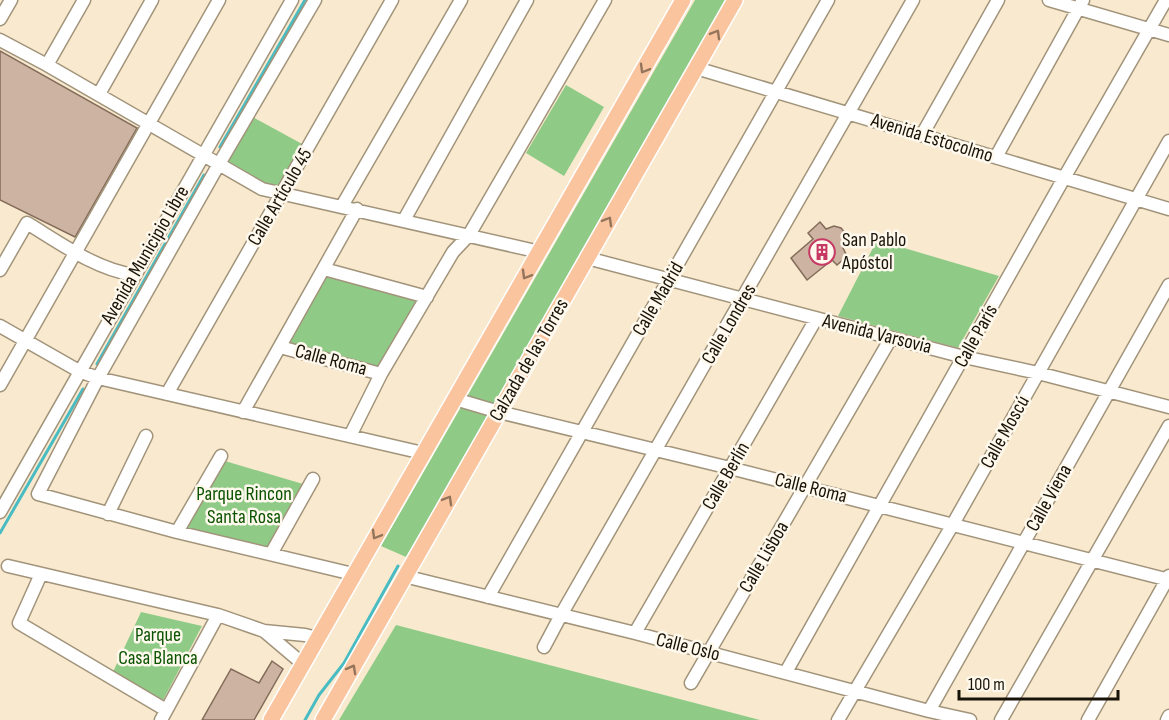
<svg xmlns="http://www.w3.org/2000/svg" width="1169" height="720" viewBox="0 0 1169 720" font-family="'Sofia Sans Condensed',sans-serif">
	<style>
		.green { fill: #8fcb87 }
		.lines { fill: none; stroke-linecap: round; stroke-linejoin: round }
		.stream { stroke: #48bcc2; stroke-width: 3 }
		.building { fill: #cdb3a1; stroke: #846c5b; stroke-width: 1.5 }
		.minor-casing { stroke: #a2947b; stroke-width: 15 }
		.major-casing { stroke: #fff; stroke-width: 18 }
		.minor { stroke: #fff; stroke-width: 12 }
		.major { stroke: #fac59e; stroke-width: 15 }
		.oneway { stroke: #94755b }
		.labels { text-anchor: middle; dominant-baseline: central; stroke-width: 5; stroke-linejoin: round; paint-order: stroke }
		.street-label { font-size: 20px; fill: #181309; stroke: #fff8ed }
		.poi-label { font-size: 20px; fill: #181309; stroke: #fff8ed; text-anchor: start }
		.park-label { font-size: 20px; fill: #095301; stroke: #fff8ed }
	</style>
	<rect width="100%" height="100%" fill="#f9eacf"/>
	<path class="green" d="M695,0H726C618,185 514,372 406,557L381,546Z
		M566,85L604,107L564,176L526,153Z
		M251,116L304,145L279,190L258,183L224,163Z
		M877,240L999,276L958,348L838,316Z
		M323,274L420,300L379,368L284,341Z
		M225,461L303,484L268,549L185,529Z
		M141,612L202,626L160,706L112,674Z
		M396,625L760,720H339Z"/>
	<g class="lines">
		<path class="stream" d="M220,147L305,0
			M97,364L204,175
			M0,533L83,389
			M305,720L319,695L344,663L398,566"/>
	</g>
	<path class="building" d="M0,51L137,128L75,237L0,200Z
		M820,222L826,229L834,226L841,228L846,234L847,241L843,248L847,256L837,265L832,260L807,280L791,258L813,239L808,233Z
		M272,661L283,669L254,720H202L231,669L259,683Z"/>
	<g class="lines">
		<g class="minor-casing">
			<path id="minor" d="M315,0L219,164L98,378L38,494L177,532L353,574
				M1049,0L1169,35
				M0,19L11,0
				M0,40L47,65L262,189L540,252
				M47,65L84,0
				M696,68L1169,209
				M99,94L152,0
				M922,135L998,0
				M996,157L1083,0
				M342,206L461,0
				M404,220L527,0
				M587,258L964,357L1038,373L1169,407
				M324,269L427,297
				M0,270L27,223C60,243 95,269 134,275
				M0,326L79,371L98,378L423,453
				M280,347L381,374
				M0,385L219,0
				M167,394L392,0
				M455,399L499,412L730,468L1169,580
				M243,412L357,209
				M350,436L381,374L453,252L469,235L605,0
				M0,512L292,0
				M108,514L146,436
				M177,532L221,456
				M271,554L313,479
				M8,566L218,615L264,631L305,635L317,638
				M41,574L19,623L166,710
				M404,576L635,633L929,711L970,720
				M488,597L828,0
				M264,631L303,664
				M635,633L816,319
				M544,647L561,615L913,0
				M786,672L1064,178L1166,0
				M691,683L891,338
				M929,711L1169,285
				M161,720L218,615
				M838,720L953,524L1169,141
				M1001,720L1169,426
				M1088,720L1169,576
				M1167,720L1169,716"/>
		</g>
		<g class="major-casing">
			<path id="major" d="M271,720C407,479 546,240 683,0
				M323,720L735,0"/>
		</g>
		<use href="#minor" class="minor"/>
		<use href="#major" class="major"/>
	</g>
	<defs><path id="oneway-chevron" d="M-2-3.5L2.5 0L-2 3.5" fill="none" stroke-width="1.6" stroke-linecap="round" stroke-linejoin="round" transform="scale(1.5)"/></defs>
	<g class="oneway">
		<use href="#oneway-chevron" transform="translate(716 34) rotate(-60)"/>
		<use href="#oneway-chevron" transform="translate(644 69) rotate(120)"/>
		<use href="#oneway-chevron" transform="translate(608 221) rotate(-60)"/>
		<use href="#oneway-chevron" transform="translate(526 275) rotate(120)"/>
		<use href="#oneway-chevron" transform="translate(448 500) rotate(-60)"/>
		<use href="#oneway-chevron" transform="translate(376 535) rotate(120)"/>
		<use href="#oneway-chevron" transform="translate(352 669) rotate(-61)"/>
	</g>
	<defs>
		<g id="building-ring" transform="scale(1.35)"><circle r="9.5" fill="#fff8ed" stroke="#c73965" stroke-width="1.5"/><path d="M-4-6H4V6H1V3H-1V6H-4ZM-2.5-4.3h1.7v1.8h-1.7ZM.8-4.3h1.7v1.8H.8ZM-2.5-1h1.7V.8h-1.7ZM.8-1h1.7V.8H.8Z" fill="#c73965"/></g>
	</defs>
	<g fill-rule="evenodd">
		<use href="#building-ring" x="822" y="252"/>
	</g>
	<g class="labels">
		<g class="street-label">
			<text transform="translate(932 138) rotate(17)">Avenida Estocolmo</text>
			<text transform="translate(280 197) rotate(-60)">Calle Artículo 45</text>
			<text transform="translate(145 255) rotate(-60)">Avenida Municipio Libre</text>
			<text transform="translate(658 299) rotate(-60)">Calle Madrid</text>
			<text transform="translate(729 324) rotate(-60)">Calle Londres</text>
			<text transform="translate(877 334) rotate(14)">Avenida Varsovia</text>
			<text transform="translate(976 336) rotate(-61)">Calle París</text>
			<text transform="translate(331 360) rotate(15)">Calle Roma</text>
			<text transform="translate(529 360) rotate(-60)">Calzada de las Torres</text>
			<text transform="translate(1005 432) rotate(-61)">Calle Moscú</text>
			<text transform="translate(726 476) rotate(-60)">Calle Berlín</text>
			<text transform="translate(811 488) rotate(14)">Calle Roma</text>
			<text transform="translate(1049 498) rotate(-61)">Calle Viena</text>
			<text transform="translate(764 557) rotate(-60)">Calle Lisboa</text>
			<text transform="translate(688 647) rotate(14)">Calle Oslo</text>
		</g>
		<g class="poi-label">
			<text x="842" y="240">San Pablo<tspan x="842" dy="23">Apóstol</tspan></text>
		</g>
		<g class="park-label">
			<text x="244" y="494">Parque Rincon<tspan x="244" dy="23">Santa Rosa</tspan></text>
			<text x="158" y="635">Parque<tspan x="158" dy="23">Casa Blanca</tspan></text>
		</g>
	</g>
	<path d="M959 690v9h159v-9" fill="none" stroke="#181309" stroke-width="3"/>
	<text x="968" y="690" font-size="18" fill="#181309" stroke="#fff8ed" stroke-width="4.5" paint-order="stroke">100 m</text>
</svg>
